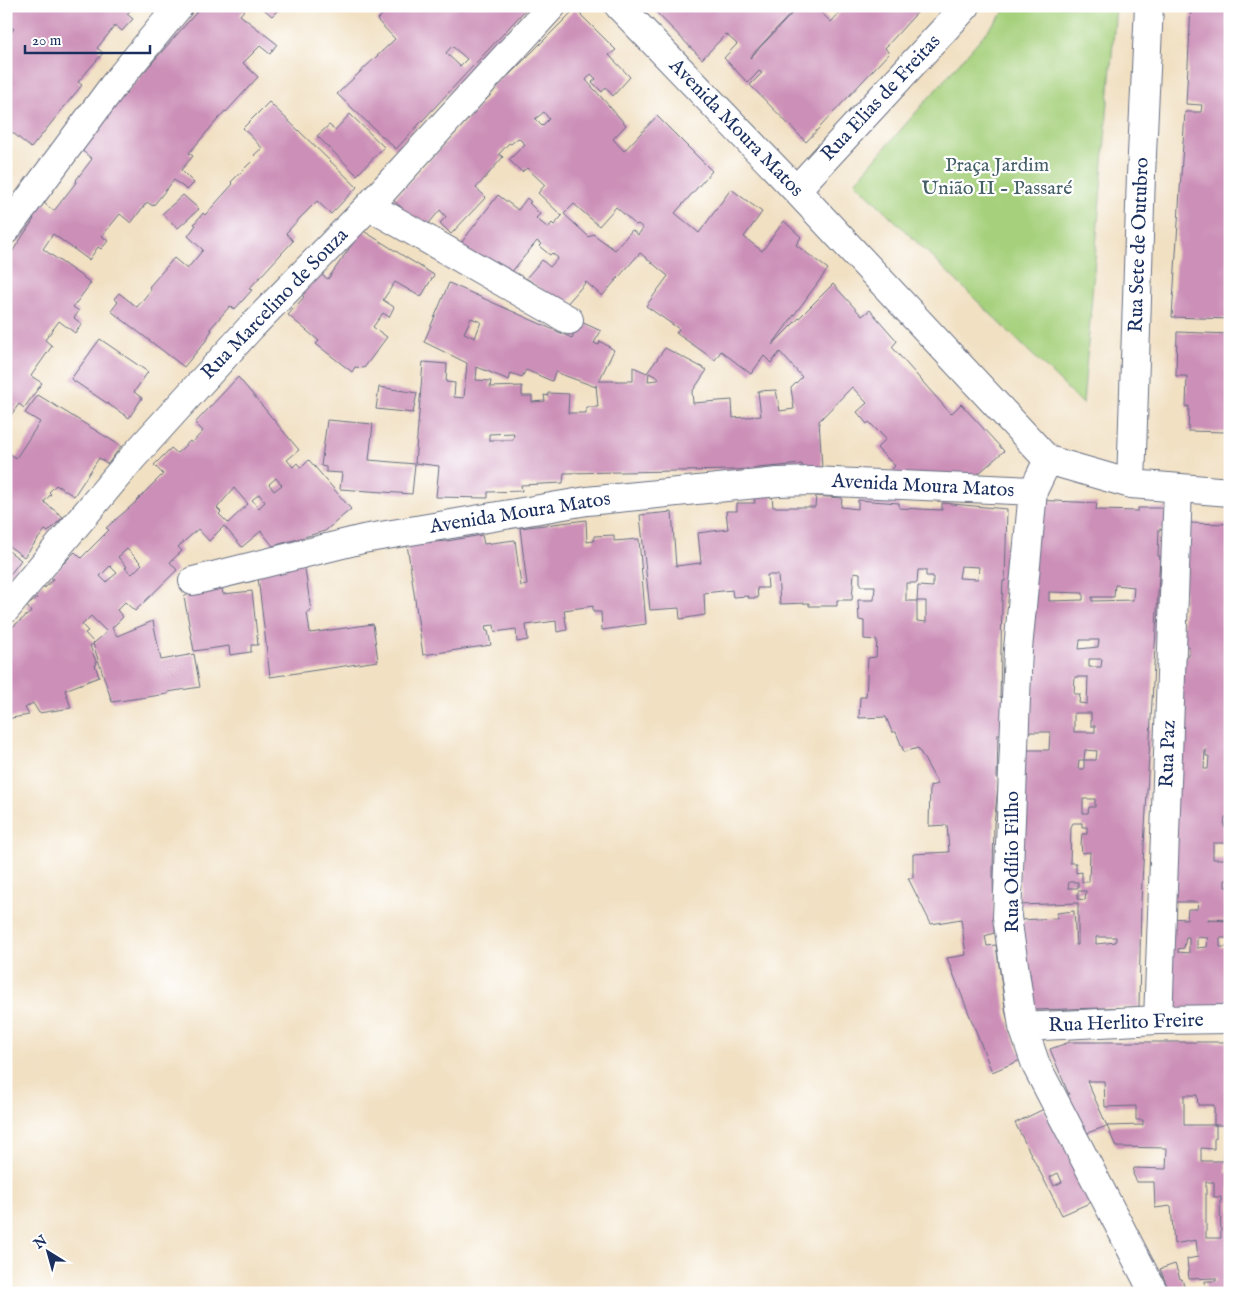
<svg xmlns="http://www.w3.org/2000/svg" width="1236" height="1299" viewBox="0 0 1236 1299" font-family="'IM FELL English',serif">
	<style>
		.green { fill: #a6d07c; stroke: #60806d }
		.building { fill: #cc90b8; fill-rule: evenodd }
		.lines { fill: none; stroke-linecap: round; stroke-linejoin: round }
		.street-casing { stroke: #666d81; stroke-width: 30 }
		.street { stroke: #fff; stroke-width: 28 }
		.labels { text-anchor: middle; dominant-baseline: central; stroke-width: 4.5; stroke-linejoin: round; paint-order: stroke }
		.street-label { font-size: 20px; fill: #1b2f5e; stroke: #fff }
		.park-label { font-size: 20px; fill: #455f67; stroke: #fff }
	</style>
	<rect width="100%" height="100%" fill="#fff"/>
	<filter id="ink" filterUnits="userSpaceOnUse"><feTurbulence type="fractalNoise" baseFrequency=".02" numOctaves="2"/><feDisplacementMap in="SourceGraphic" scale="10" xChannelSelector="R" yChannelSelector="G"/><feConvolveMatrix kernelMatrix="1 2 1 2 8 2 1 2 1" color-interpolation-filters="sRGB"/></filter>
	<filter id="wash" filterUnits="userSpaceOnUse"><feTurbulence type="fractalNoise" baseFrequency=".0096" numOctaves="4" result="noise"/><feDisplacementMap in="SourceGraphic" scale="20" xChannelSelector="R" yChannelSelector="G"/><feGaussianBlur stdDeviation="1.12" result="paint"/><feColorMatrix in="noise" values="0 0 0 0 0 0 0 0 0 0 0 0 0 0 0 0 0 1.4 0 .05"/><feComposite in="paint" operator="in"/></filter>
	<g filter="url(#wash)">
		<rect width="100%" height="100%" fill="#f1e0c2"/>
		<path class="green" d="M1009,6H1116L1083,404L855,182Z"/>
		<g id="blocks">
			<path class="building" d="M12,6H134L127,14L133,19L122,31L115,25L111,31L97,48L103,53L78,82L82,85L31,148L6,127V38L14,29L6,23V13Z
				M202,6H248L240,15L277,44L270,54L260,46L243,63L258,77L226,112L225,111L189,153L193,156L181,170L194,183L187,190L174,180L153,206L147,202L131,223L120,214L102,236L108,241L101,249L98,247L89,260L53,234L43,249L91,283L73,307L79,311L74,318L82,324L75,333L59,321L45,340L52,346L31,376L42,383L24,408L19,404L6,422V261L34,219L29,215L40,200L54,211L77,181L76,180L92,159L78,147Z
				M260,6H282L272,16Z
				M383,6H529L396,149L337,94L395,39L377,20L387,10ZM452,46L467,59L460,66L446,53Z
				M659,6H798L750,57V58L799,6H814L831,22L842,10L838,6H923L885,48L889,53L806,142L750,85L762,73L759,71L748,83L724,58L737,44L726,34L702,59L655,11Z
				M1191,6H1230V319L1172,317L1185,112H1201L1202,105L1186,104Z
				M575,9L616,50L609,55L630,77L613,96L606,87L602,92L592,82L596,79L591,74L586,80L626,125L613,139L624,151L657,116L712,171L675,213L699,233L731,189L762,212L744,237L762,251L784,221L801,237L796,245L828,269L772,345L833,284L862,316L870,310L897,341L892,347L951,414L961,404L1004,451L969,482L897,475L891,470L895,466L877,448L886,439L869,422L867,424L857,412L867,403L852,387L819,421L822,468L803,470L802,464L735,470L564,473L563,483L521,485L522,491L488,492V498L436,497L439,466L415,463L423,362L447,364L446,382L455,383L454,397L464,398L467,363L424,342L449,283L572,338L579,321L601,331L594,343L599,345L600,341L614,350L599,381H633V367L647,373L665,348L707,370L692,392L693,403L732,400L733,418L761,416L758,391L776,390L780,411L794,409L791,388L802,377L780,352L771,363L764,356L751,374L721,351L715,360L676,333L679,329L646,306L668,276L640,253L602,296L586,282L565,306L526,278L542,260L550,267L558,258L552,253L550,255L539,246L541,244L537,241L509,275L458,247L498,195L518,210L527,198L531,202L529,203L540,214L536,218L548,228L552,223L554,225L562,216L538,193L545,185L527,168L522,172L509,160L525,144L518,138L511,144L509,143L499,154L503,157L476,188L486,197L451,234L440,223L446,217L440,210L425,228L393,200L494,91L491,87L506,73L509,75ZM544,112L549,119L542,126L535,119ZM574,204L599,226L616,207L636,225L638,224L643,228L638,235L632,230L615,250L593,234L589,237L564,214ZM471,318L481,322L475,338L464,333ZM477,367L509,380L511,373L522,377L526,370L552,381L555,372L596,387V385L598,407H586V413H568L569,394L548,393V396L544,395L545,401L532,402V396H522V386L490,387L491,381L476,380ZM649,373L659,378L658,380L648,381ZM514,433L513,440H489V434Z
				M269,102L357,187L331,214L317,201L301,217L286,233L293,241L249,289L252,290L235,309L230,306L210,329L212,330L208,336L209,337L184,367L111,311L118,302L114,299L119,293L137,307L151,290L149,287L174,258L187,269L203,250L188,236L196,225L194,224L203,213L205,215L233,184L231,182L256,157L254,155L262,148L243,128Z
				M350,114L384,147L357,175L317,136L329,125L335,130Z
				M183,195L199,209L178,228L162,214Z
				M362,230L434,275L421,297L395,282L383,300L394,307L389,317L383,313L373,327L387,337L364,368L355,367L352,372L316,344L319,341L288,315L304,297L301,294L320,274L328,279Z
				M1177,332L1230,334V446H1226V432L1188,431L1189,406L1186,407L1187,376H1176Z
				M100,339L148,372L134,392L142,398L129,418L71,379Z
				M238,377L299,450L287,460L293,467L297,463L301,468L309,460L351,509L325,531L273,546L261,531L242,547L224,526L209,541L198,529L178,547L182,551L170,562L177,570L135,611L125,602L117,610L123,617L112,628L117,636L153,621L161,660L194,654L200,687L168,692V694L112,702L93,644L94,643L90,646L97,664L95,665L99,677L65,690L71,708L39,713L33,703L25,708L29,715L6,719V632L31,612L27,606L37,598L33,594L42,584L45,588L53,579L50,577L75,552L81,558L109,530L106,528L136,502V501L163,474L154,465L171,448L177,453L190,441L192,443L203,431L195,423ZM276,478L282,485L274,491L269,484ZM234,488L248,504L228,523L219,514L221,512L217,508ZM259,494L265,502L259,508L252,500ZM127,549L142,564L132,574L125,568L127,567L118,557ZM110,566L117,573L106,582L100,576ZM91,616L107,632L94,643L85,633L88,631L82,625Z
				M379,387L417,393L413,413L376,409Z
				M38,395L121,446L108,464L99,458L74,496L56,485L49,492L51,494L44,502L63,517L48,532L45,530L24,557L6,544V451L16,458L40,422L25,413Z
				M327,420L373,424L369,460L415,464L412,494L340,489L342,473L326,472V467L321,466Z
				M754,495H772L773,507H815L816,496L842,498L841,507L858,509V500L899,503V508L920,509L942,510V503L1007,509L1005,581H1003L1002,603L1000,697H1007L1004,734H998L997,779L999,778L994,824L993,870L994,933L985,936L987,946L996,945L1006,1014L1013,1036L1023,1059L992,1072L947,958L966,955L961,919L931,924L908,878H913V854L949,852L947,825L929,826L930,786L938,784L918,748L904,752L896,732H892L886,717L859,718L860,697H866L868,658L876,657L877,640L864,639V621L859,620L858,600H874L875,586H860V573L854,572L852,600H837V606H809V603L780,604L778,575H767L768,588H757L758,598H748L749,596L733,597L732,590L704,593L705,615L680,619L679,608L650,610L640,515L672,512L676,566L701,563L698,533L728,529L726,511H737V503H755ZM961,566L979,567L978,579L959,578ZM918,570H926V576H933V587L918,586L917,601H926V622L917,621V601H906V583H917Z
				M1034,500L1097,503L1096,510L1138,511V508H1166L1165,530L1159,529L1158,556H1160L1141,901L1139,1007L1033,1010L1030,972H1026L1021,920L1057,918V913L1074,911L1076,945H1078V903L1019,905L1020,750H1049L1050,732H1021ZM1115,585L1134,587L1133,600L1092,601V597H1114ZM1049,592L1083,593V600L1049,601ZM1080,640H1099L1098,647L1079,649ZM1089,659H1102L1101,667H1089ZM1075,677H1088L1087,704L1079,703L1080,694H1074ZM1074,713H1091V726H1095V732H1074ZM1085,750L1097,751L1096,760H1084ZM1079,760H1084V769H1078ZM1083,799H1095V807H1089L1088,813H1083ZM1073,823H1082V827H1087V834H1082L1081,844L1082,853L1090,852L1089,882H1082V872L1076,873V863H1070L1071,827ZM1069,882H1078V888H1068ZM1078,891H1086L1085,900L1078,899ZM1096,937H1116V942L1096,944Z
				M586,520L587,542L594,541V536L614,535V541L639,539L646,624L602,630L601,612H593V606L564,610L567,630L557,632L556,621L526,625L528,640L517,642L516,629L495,632L494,625L485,626L486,631H488L491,645L423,655L407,544L447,541L482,535L484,544L515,540L521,586L527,585L520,528Z
				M1187,523L1230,524V816L1225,817L1224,827H1228V843H1213V859H1230V880H1225V887H1230V938H1220V947H1230V1005L1208,1006V1009L1166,1010L1169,918L1187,919L1188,909H1197L1198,902H1170L1181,656H1189V646H1182ZM1206,749V756H1209L1208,769H1204L1205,750ZM1208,919L1228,920V921L1208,920ZM1186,937H1189V953L1178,952V949L1184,948ZM1197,937L1208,938L1207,947L1197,948Z
				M6,549L21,560L6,580Z
				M304,562L311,611L307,612L310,633L373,624L378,661L270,677L257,569Z
				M221,583L223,594L252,591L258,645H251V652L230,655L229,646L194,651L184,597L197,588Z
				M1070,1042H1230V1132H1227V1125H1214V1105H1198L1197,1095H1184V1125H1216V1138L1214,1139V1149L1201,1148V1161H1226L1227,1144H1230V1163H1226V1173L1230,1172V1293H1206L1205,1281H1216V1278L1189,1279L1187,1259L1198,1257L1196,1240L1174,1244L1171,1206L1155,1208L1154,1182H1137L1133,1174L1134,1168L1166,1169L1167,1148L1116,1147L1107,1126L1143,1125V1120H1136V1106L1105,1107L1104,1081H1087L1107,1126L1079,1136L1064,1098L1069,1095L1050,1049ZM1206,1182H1214V1197H1221V1201H1220L1221,1238H1206Z
				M1044,1109L1094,1201L1062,1215L1015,1123ZM1058,1173L1062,1182L1054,1186L1050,1177Z
				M1175,1264L1180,1279H1182L1186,1293H1170L1160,1269Z
				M1139,1286L1143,1293H1123Z"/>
		</g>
	</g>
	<g filter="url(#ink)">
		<use href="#blocks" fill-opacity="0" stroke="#666d81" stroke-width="1"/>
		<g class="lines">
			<g class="street-casing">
				<path id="street" d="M619,6L796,190L1048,460
					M796,190L966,6
					M369,206L569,320
					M6,230L113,86L179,6
					M1048,460L1131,484L1230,492
					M1131,484L1141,175L1149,6
					M1033,491L1018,649L1007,917L1023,1027L1036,1065L1154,1293
					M193,581L363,539L587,501L778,482L812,481L1033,491L1048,460
					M6,609L133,457L251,327L369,206L552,6
					M1158,1020L1178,489
					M1023,1027L1158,1020L1230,1019"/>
			</g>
			<use href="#street" class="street"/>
		</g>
	</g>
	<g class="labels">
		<g class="street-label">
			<text transform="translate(881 98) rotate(-47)">Rua Elias de Freitas</text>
			<text transform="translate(736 128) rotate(46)">Avenida Moura Matos</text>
			<text transform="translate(1139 245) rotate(-88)">Rua Sete de Outubro</text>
			<text transform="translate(275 304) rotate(-46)">Rua Marcelino de Souza</text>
			<text transform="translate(923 486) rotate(3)">Avenida Moura Matos</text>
			<text transform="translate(520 513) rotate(-9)">Avenida Moura Matos</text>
			<text transform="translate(1168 754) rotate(-88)">Rua Paz</text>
			<text transform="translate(1012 862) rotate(-90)">Rua Odílio Filho</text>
			<text transform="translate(1126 1023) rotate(-2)">Rua Herlito Freire</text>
		</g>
		<g class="park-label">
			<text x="997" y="165">Praça Jardim<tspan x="997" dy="23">União II - Passaré</tspan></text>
		</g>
	</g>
	<rect width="1236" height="1299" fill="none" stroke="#fff" stroke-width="25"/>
	<g transform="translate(48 1252) rotate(323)" stroke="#ffffff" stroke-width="4" paint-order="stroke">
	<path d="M0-4L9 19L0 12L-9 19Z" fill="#1b2f5e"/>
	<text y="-8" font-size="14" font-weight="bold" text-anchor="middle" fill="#1b2f5e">N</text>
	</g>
	<path d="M25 45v8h125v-8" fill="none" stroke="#1b2f5e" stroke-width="2.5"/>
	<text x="32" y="45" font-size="15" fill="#1b2f5e" stroke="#ffffff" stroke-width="4" paint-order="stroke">20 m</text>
</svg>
